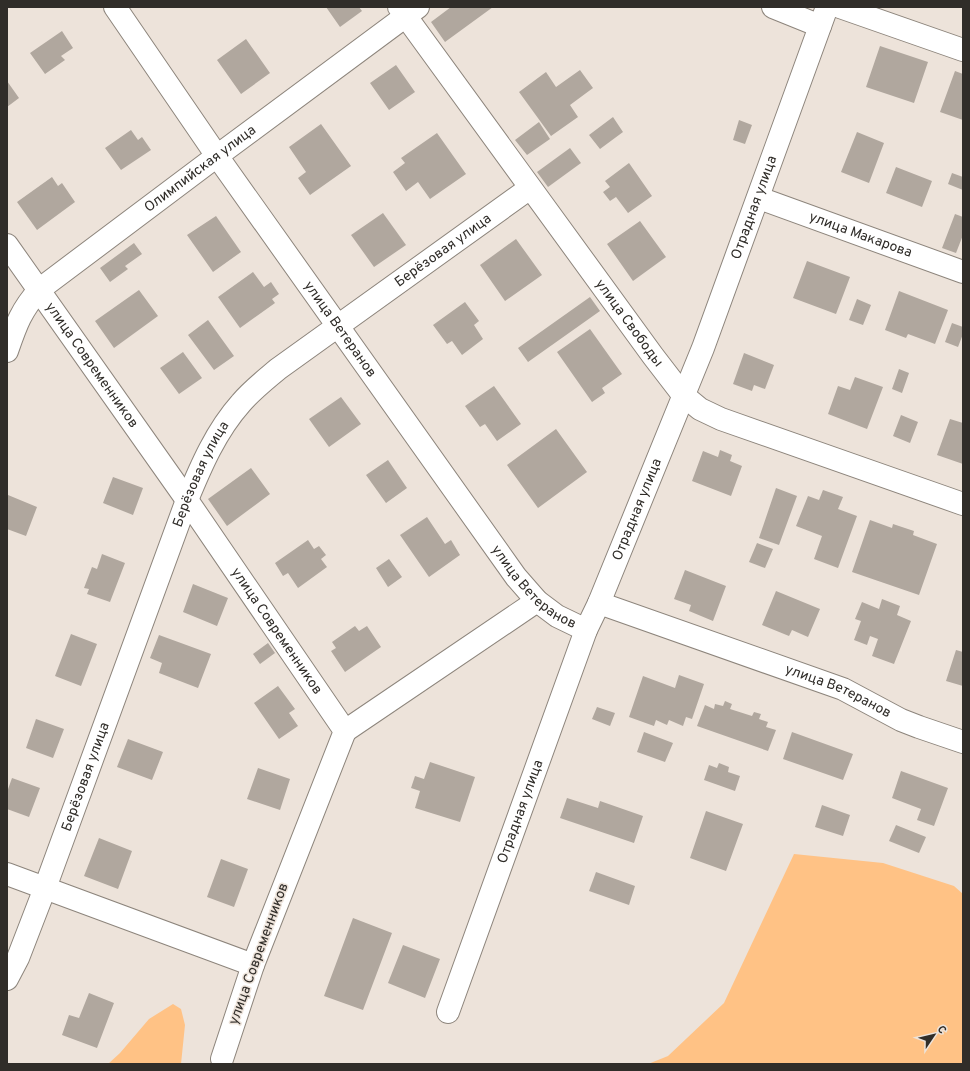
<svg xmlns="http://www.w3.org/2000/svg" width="970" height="1071" viewBox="0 0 970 1071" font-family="Overpass,sans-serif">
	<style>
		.green { fill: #ffc285 }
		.building { fill: #b0a79e }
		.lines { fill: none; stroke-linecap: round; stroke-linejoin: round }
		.street-casing { stroke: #8d857c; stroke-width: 24 }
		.street { stroke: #fff; stroke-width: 22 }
		.labels { text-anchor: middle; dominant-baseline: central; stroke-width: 3; stroke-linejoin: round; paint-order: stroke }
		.street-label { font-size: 14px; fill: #302d29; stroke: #ede3da }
	</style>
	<rect width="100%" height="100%" fill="#ede3da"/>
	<path class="green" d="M794,854L883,863L954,886L963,894V1064H648L668,1056L724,1003Z
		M173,1004L181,1009L185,1025L181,1064H108L120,1053L149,1019Z"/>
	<path class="building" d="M326,7H359L362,11L340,27Z
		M451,7H493L445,42L431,22Z
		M62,31L73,48L61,56L65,60L45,74L30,53Z
		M246,39L270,73L241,94L217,60Z
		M880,46L928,62L914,103L866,87Z
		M396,65L415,92L389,110L370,83Z
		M580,70L593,88L570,105L578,117L551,136L519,92L546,72L556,87Z
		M955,71L963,74V120L940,112Z
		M7,81L19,98L7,107Z
		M613,117L623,132L600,149L589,135Z
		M739,120L752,125L745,144L733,140Z
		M539,122L550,139L527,155L515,140Z
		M321,124L351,166L310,195L298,178L306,172L289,147Z
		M131,130L138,140L142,137L151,150L121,170L105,148Z
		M857,132L884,143L869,183L841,172Z
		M437,133L466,174L430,199L418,182L406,191L393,172L405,163L401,158Z
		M570,148L581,163L548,187L537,172Z
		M629,163L652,196L628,213L616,197L610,201L603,192L610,187L605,181Z
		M896,167L932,181L922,207L886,193Z
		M952,173L963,177V190L948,184Z
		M52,177L58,186L62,183L75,202L37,230L17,202Z
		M383,213L406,245L374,267L351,235Z
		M955,214L963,217V235L956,253L942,248Z
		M216,216L241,252L213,272L187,235Z
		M640,221L666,257L633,281L607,244Z
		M516,239L542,275L505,301L480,265Z
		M134,243L142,254L125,266L128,269L110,282L100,268Z
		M807,261L850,277L836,314L793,298Z
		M253,272L264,287L271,282L279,294L272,299L275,303L240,328L218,297Z
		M139,290L158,316L114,348L95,321Z
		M899,291L948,310L935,344L908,334L906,338L885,330Z
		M590,297L600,311L528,362L518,348Z
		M857,299L871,305L863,325L849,320Z
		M465,302L479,321L474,325L483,339L462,355L452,341L447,344L433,325Z
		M208,320L234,356L214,370L188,335Z
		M952,323L963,327V334L958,347L945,342Z
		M590,329L622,374L602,388L605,393L592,402L557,352Z
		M183,352L202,378L179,394L160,368Z
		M744,353L774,365L765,389L754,385L752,391L733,384Z
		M899,369L909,373L902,393L892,389Z
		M855,377L883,387L867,429L828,414L838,386L850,390Z
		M494,386L521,424L497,441L485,424L480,427L465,406Z
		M341,397L361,424L329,447L309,419Z
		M901,415L918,422L910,443L893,436Z
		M950,419L963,423V464L937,455Z
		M556,429L587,472L538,508L507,465Z
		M720,450L732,455L730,461L742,466L731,496L692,481L703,451L718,457Z
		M388,460L407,488L386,503L366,475Z
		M251,468L270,494L227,526L208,499Z
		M113,477L143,488L133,515L103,503Z
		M776,488L797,496L779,545L759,538Z
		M823,490L843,497L838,509L857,516L838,568L814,559L822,536L796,526L808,496L819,500Z
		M8,495L37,507L26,536L7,529Z
		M427,517L445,544L451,540L460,555L429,577L400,535Z
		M870,520L892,528L893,524L914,531L913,535L937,544L919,595L852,572Z
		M308,540L314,549L319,546L326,555L321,559L327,567L298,588L288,573L283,576L275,563Z
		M757,543L773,549L765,568L749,562Z
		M102,554L125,563L110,602L87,594L89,589L84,588L92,567L97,569Z
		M389,559L402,577L388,587L376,568Z
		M685,570L726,586L713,621L689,611L691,605L674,599Z
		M193,584L228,598L217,626L183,612Z
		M776,591L820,609L808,637L792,630L789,636L762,625Z
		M882,599L900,606L897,615L911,621L894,664L872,656L878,639L870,636L867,645L854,640L861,621L855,619L862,602L879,609Z
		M355,626L359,631L367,626L381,647L345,672L331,651L336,648L332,642Z
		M71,634L97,644L81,686L55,676Z
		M159,635L211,654L198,688L159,673L162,663L150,658Z
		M268,643L275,653L260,664L253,654Z
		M956,650L963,652V686L946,681Z
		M679,675L704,684L692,719L686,717L683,726L669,720L667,725L656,720L654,726L629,717L643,676L675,688Z
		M278,686L295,709L289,713L298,726L279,739L254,703Z
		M725,701L732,704L730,709L752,716L754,712L761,714L759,719L768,722L766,727L776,730L768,751L697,726L705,705L714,709L715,704L723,706Z
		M597,707L615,713L610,726L592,719Z
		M36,719L64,729L53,758L26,748Z
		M644,732L673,743L665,762L637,752Z
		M792,732L853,754L843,780L783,759Z
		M128,739L163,752L152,780L117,767Z
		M430,762L475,777L460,822L415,808L420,791L411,788L415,776L424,779Z
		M719,763L729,767L728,772L740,776L735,791L704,780L709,765L717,768Z
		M258,768L290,779L280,810L247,799Z
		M901,771L948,788L934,826L917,820L921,809L892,798Z
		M12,778L40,788L29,817L7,809V792Z
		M567,798L598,808L600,801L643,816L634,843L560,818Z
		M822,805L850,815L843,836L815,827Z
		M706,811L743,824L726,871L690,858Z
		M896,825L926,837L919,853L889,841Z
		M99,838L132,851L118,889L84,876Z
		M221,859L248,869L234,907L207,897Z
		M596,872L635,886L629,905L589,891Z
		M353,918L392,933L363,1010L324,996Z
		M403,945L440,959L425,998L388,983Z
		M89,993L114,1003L97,1048L62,1035L69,1015L79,1018Z"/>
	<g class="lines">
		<g class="street-casing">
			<g id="street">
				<path id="s1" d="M115,7L217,156L516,577L537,601L557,616L586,630"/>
				<path id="s2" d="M399,7L653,356L683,395L700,409L721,419L963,504"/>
				<path d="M773,7L820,26"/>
				<path d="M840,7L963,50"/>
				<path id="s3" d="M759,198L963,272"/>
				<path id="s4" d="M7,245L187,500L345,731L253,965L222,1059"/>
				<path id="s5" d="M7,351C16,325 21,310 40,289L217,156L418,7"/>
				<path id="s6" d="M599,603L843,689L901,720L919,727L963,742"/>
				<path d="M345,731L537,601"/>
				<path d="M7,874L253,965"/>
				<path id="s7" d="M7,979L18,958L45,888L187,500C201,466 216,431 241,403C252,390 265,380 278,369L530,188"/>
				<path id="s8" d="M448,1012L586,630L599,603L703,348L827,7"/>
			</g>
		</g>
		<use href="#street" class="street"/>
	</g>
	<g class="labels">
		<g class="street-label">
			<text stroke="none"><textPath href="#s5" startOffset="271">Олимпийская улица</textPath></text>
			<text stroke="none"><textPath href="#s8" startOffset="861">Отрадная улица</textPath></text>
			<text stroke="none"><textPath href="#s3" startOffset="108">улица Макарова</textPath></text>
			<text stroke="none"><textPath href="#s7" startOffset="877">Берёзовая улица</textPath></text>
			<text stroke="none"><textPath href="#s2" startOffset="391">улица Свободы</textPath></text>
			<text stroke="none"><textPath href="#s1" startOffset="393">улица Ветеранов</textPath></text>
			<text stroke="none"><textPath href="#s4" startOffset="147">улица Современников</textPath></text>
			<text stroke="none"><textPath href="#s7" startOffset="541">Берёзовая улица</textPath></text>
			<text stroke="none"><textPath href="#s8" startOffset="537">Отрадная улица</textPath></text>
			<text stroke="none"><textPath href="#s1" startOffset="717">улица Ветеранов</textPath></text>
			<text stroke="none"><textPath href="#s4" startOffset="471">улица Современников</textPath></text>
			<text stroke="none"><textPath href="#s6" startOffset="255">улица Ветеранов</textPath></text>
			<text stroke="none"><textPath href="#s7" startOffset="217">Берёзовая улица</textPath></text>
			<text stroke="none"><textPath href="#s8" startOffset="213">Отрадная улица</textPath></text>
			<text transform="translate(259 954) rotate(-70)">улица Современников</text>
		</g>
	</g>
	<rect width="970" height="1071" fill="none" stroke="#302d29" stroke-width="16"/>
	<g transform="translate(934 1035) rotate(55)" stroke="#ede3da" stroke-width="3" paint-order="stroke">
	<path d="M0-3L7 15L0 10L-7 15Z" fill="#302d29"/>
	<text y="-6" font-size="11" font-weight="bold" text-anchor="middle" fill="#302d29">С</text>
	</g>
</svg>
